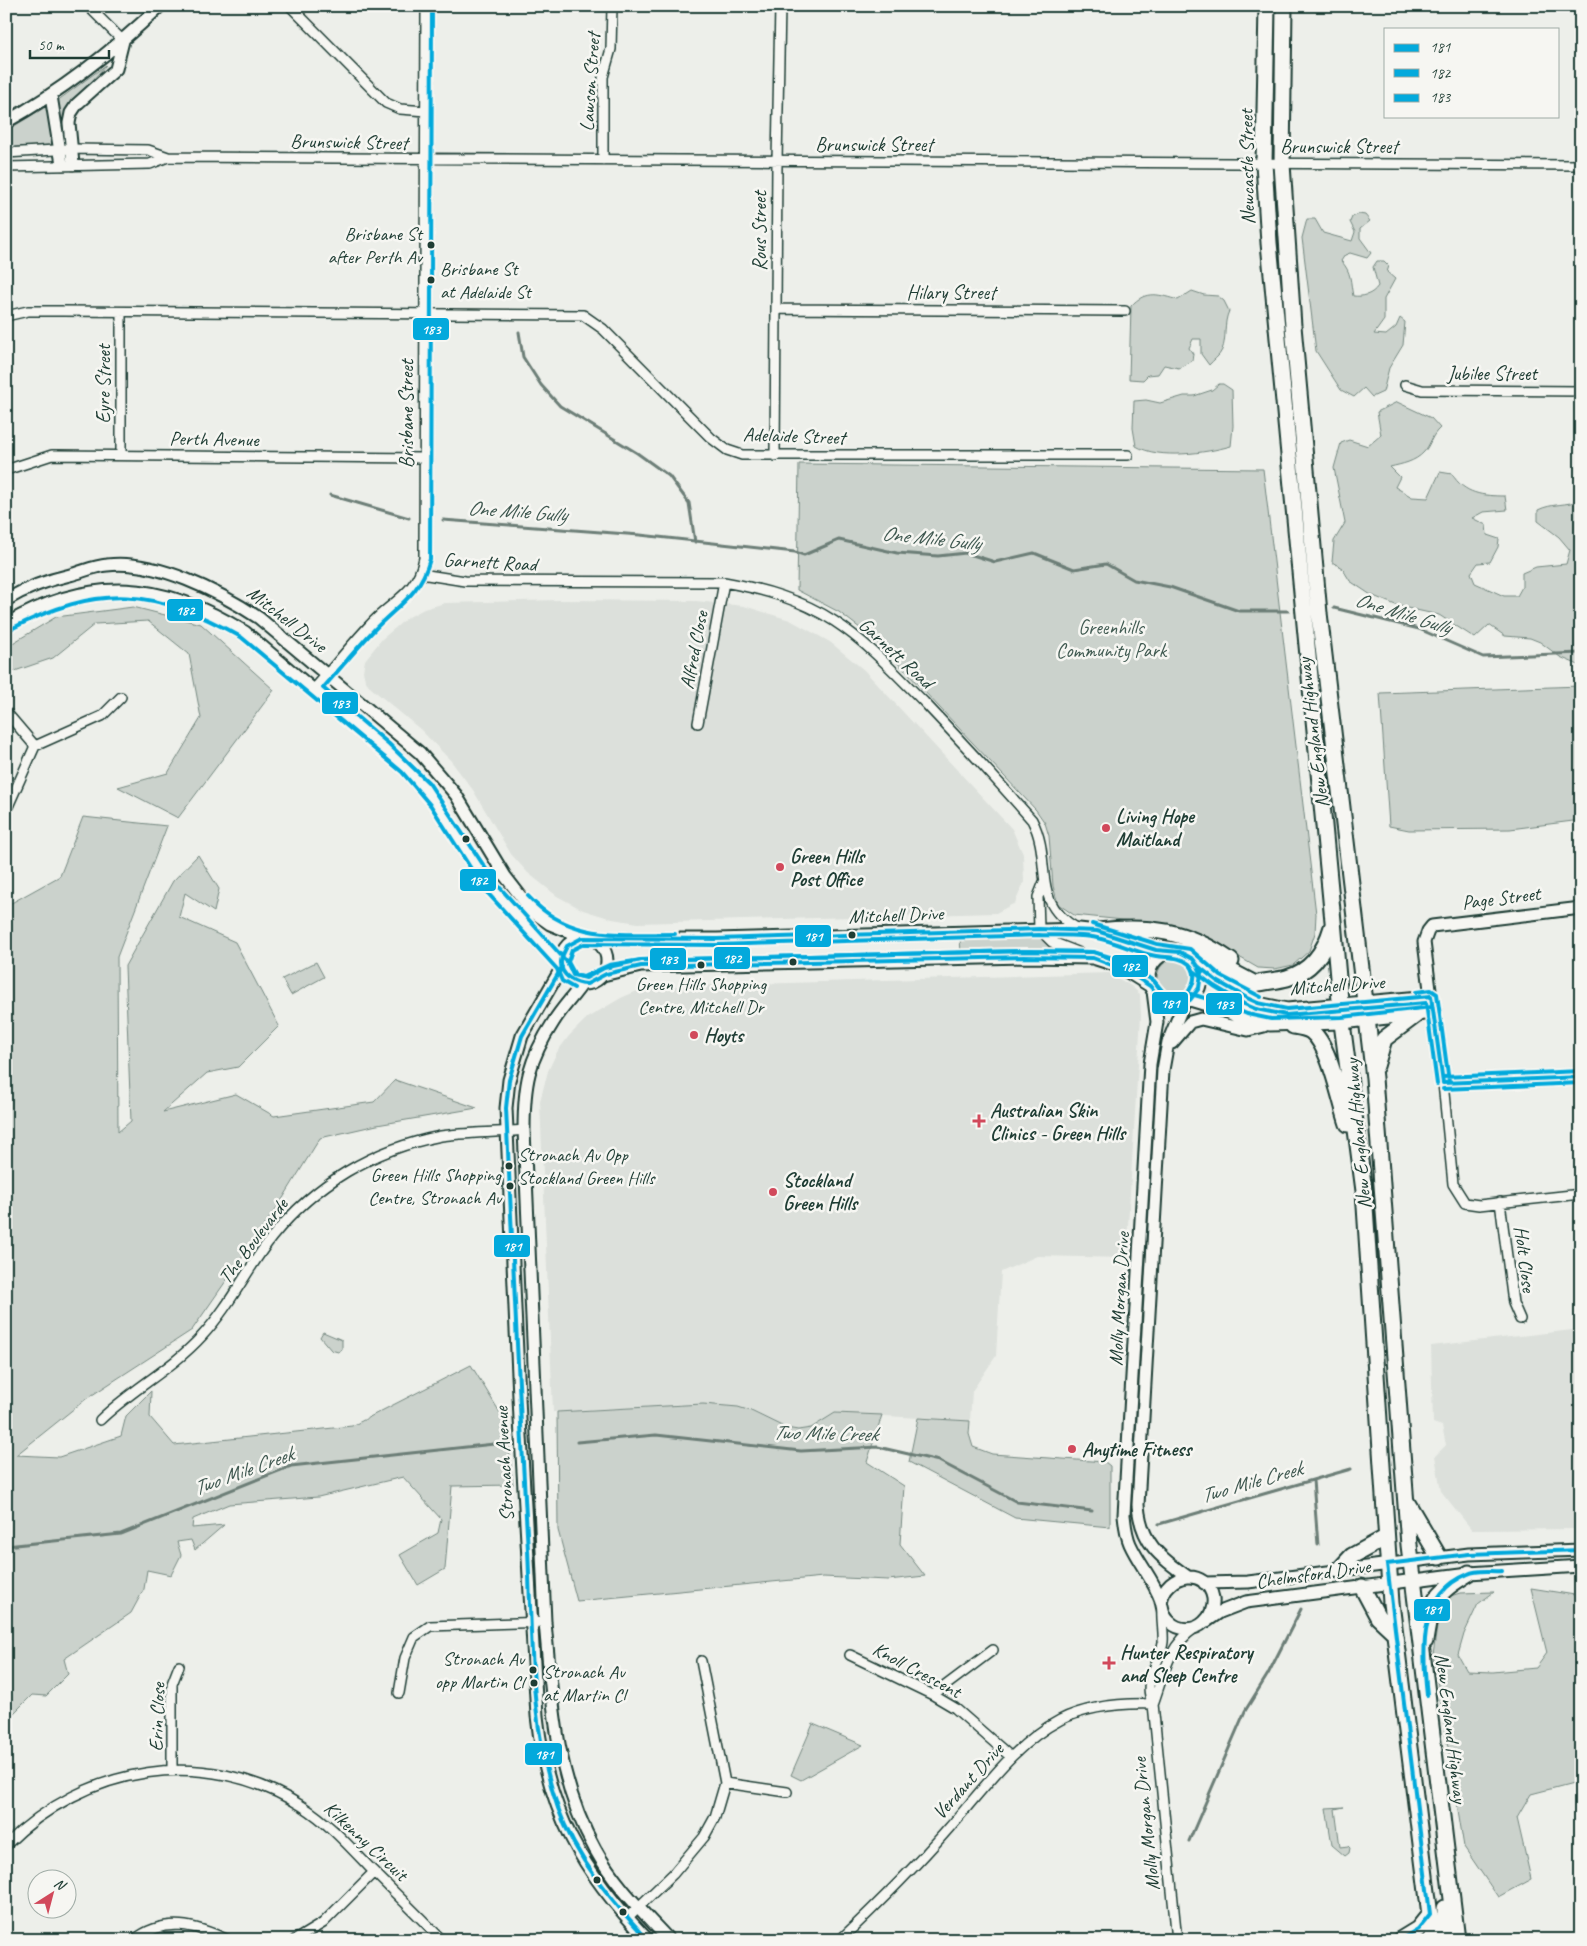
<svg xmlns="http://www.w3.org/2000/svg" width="1587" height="1946" viewBox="0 0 1587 1946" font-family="Caveat,sans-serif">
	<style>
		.built { fill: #dce0db }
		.green { fill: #cbd2cc; stroke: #758880 }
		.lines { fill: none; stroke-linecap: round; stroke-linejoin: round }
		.stream { stroke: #6c7e77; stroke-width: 3 }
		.street-casing { stroke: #1f3d34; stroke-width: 12 }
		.secondary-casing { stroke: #1f3d34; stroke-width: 15 }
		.highway-casing { stroke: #1f3d34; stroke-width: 19 }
		.street { stroke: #f6f6f2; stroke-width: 9 }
		.secondary { stroke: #f6f6f2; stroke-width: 11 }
		.highway { stroke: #f6f6f2; stroke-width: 15 }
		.bus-1-casing { stroke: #f6f6f2; stroke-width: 8 }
		.bus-2-casing { stroke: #f6f6f2; stroke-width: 8 }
		.bus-3-casing { stroke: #f6f6f2; stroke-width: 8 }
		.bus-1 { stroke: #03a9dc; stroke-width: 4 }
		.bus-2 { stroke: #03a9dc; stroke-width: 4 }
		.bus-3 { stroke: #03a9dc; stroke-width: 4 }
		.bus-dot { fill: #1f3d34; stroke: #f6f6f2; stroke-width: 2 }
		.poi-dot { fill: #d1495b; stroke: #f6f6f2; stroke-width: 2 }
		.labels { text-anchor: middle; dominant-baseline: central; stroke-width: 5; stroke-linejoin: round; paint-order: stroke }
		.bus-label { font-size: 19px; fill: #1f3d34; stroke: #f6f6f2; text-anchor: end }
		.street-label { font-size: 20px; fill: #1f3d34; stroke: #f6f6f2 }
		.park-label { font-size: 20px; fill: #415b52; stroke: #f6f6f2 }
		.poi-label { font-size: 20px; font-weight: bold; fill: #1f3d34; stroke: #f6f6f2; text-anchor: start }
		.water-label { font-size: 21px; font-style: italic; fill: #3f5850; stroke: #f6f6f2 }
		.line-badge { stroke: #f6f6f2; stroke-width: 2 }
		.badge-label { font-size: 14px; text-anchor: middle; font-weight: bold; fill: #fff }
	</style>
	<rect width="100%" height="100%" fill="#edefea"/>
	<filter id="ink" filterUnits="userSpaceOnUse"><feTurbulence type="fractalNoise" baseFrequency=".02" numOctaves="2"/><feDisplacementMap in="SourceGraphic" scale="10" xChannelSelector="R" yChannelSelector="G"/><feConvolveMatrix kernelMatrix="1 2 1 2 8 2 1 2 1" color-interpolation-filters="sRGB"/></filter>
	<g filter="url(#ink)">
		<path class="built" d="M559,600L696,601L744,606L790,620L830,642L864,670L1012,829L1023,854L1024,882L1015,903L996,913L638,923L612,919L583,910L557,896L528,873L511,854L473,790L451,761L421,730L371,688L365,680L363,671L365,660L382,639L407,618L424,609L445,603Z
			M1109,973L1131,986L1140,994L1141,1016L1126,1258L1037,1256L1001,1272L996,1356L972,1391L970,1421L835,1413L811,1428L798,1430L786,1428L751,1411L738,1407L703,1404L553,1412L540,1101L548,1071L557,1052L569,1036L587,1018L621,998L644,988L656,987Z
			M1581,1329V1529L1472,1530L1441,1491L1435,1456L1446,1445L1442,1426L1433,1423L1431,1346Z"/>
		<path class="green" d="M106,65L73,103L64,139L62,140L57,101Z
			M47,106L53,145L6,150V131Z
			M1359,214L1365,215L1370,221L1360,229V238L1371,253L1367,258L1350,253L1345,255L1341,261C1352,272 1350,282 1353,296C1363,297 1372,295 1378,286L1373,267L1377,261H1384L1389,266L1387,272L1395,279L1384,299V320L1374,334L1386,335L1396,327L1400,318L1405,322L1403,345L1389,368L1383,392L1372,397L1364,388L1354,397L1341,390L1316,351L1302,238L1307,219H1315L1323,233L1352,241L1355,232L1350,222L1352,217Z
			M1192,291L1204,295L1218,296L1224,301L1229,311C1223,324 1227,338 1222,350C1219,357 1213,360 1209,365L1201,354V339H1193L1189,348L1193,354L1192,361L1179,368L1164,365L1158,374L1148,375L1143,380L1129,379L1131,306C1146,289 1160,295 1178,300Z
			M1219,384H1223L1232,390L1233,426L1231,446C1206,453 1159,460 1136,446L1133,428L1134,401L1146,400L1160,403L1184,396H1194L1212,390Z
			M1397,402L1431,418L1440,428C1431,436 1431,444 1424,452C1415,462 1402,464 1390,467L1400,477L1395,487L1412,497L1428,498L1440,472L1452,474C1464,494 1483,496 1505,496L1507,510L1483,512L1472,518L1486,525L1487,535L1499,539L1498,547L1490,562L1478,563L1471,573L1475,583L1504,596H1517L1522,587V573L1536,567L1566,564L1570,550L1559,537L1538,521V510C1552,503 1566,506 1581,500V666L1560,657L1540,642L1530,638L1505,636L1489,625L1475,638L1439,615L1398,606L1371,595L1350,581L1342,568L1332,562L1334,541L1345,523L1334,468L1341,443L1349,440L1368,446L1381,435L1377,412Z
			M799,464L1263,469L1316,914L1315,933L1309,951L1293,965L1275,969L1258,968L1203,936L1163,924L1074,915L1058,904L1053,886L1049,836L1045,823L1036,810L892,657L865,632L839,612L797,590Z
			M133,607L201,624L274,690L178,818L118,787L168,773L201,718L189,654L148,621L95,624L53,658L6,674V647L56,617Z
			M1581,686V820L1510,829L1409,830L1389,826L1380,693Z
			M83,817L167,826L117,957L118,1132L131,1121L125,966L173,881L198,855L219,889L214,912L185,893L179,917L235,942L279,1026L238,1067L207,1073L163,1112L236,1094L274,1116L374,1102L395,1080L477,1108L377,1125L320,1138L280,1203L192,1330L86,1399L16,1455L59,1457L121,1436L126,1416L151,1391L150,1417L174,1445L352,1426L471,1365L507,1424L513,1485L452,1486L445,1569L418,1585L400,1555L438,1533L441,1519L403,1477L318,1497L229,1504L193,1519L192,1528L224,1525L195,1550L191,1540L177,1542L181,1555L171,1575L147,1570L144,1589L131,1613L64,1659L68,1674L46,1696L32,1695L6,1721V906L60,876Z
			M1038,936L1055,949L1052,952L961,954L960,938Z
			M1157 978a19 19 0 1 1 38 0a19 19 0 1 1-38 0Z
			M316,962L324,977L291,995L282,979Z
			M323,1332L342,1340V1349L338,1352L331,1350L320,1337Z
			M703,1404L738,1407L751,1411L786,1428L798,1430L811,1428L835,1413L882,1415L867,1462L904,1486L900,1544L925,1576L888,1580L823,1577L577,1601L558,1530L557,1412Z
			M918,1418L970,1421L969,1434L973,1447L992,1454L1105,1462L1110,1466V1527L1015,1518L909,1462Z
			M1531,1588L1581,1596V1781L1531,1794L1517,1818L1531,1879L1498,1897L1464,1847L1433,1655L1441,1599L1460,1593L1494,1592L1478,1604L1464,1634L1458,1655L1467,1671L1493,1672L1536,1668L1547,1653Z
			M813,1724L863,1745L801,1780L791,1775Z
			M1344,1807L1335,1809L1340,1847L1348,1846L1350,1848L1349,1853L1345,1856L1332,1845L1326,1808Z"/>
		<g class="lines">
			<path class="stream" d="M519,332L523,357L541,385L560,406L637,453L669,476L689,503L695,542
				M330,495L409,518
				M443,520L640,535L795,552L804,555L839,540L897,553L938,556L966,553L995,562L1034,553L1074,569L1106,564L1134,580L1170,587L1239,611H1288
				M1334,608L1419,629L1483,657L1581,653
				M577,1442L656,1435L801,1451L878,1447L939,1461L1017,1502L1092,1511
				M1313,1480L1318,1545
				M1159,1524L1351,1469
				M6,1546L121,1534L291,1466L494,1444
				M1189,1841L1245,1711L1268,1674L1301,1609"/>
			<g class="street-casing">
				<path id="street" d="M88,6L123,41
					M290,6L386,103L400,109L426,111
					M6,153L71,149L148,150L168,157L1581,165
					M603,160V77L611,49L612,6
					M6,167L150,164L168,157
					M776,309L1125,311
					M6,316L28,311H63L583,315L603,329L711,438L727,450L742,455H1128
					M1405,385L1422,390L1581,391
					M121,455V312
					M775,456L777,161L780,6
					M6,470L52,455L424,458
					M421,574L465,581L724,582C763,589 800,599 834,621C868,643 896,674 924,702C961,741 997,780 1032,820C1054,862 1028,901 1078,929
					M314,689C333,668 350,646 370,625C392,600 417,595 424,558L426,6
					M6,712L35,746L6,811
					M698,723L724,582
					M35,746L102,716L121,697
					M1044,882L1038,897L1039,929L1052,942L1088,956
					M1433,1013L1443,1083L1453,1184L1465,1203L1479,1205L1581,1194
					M1443,1083L1581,1077
					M1500,1202L1513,1303L1520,1319
					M100,1420C132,1389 172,1369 202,1336C230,1306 247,1269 272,1237C315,1184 373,1149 441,1136C468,1132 497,1133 524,1130
					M1162,1610C1161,1621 1164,1632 1163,1642C1160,1666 1141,1679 1153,1704L1177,1940
					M850,1655L933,1695L955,1708L1011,1757
					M399,1693L405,1658L414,1637L430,1626L545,1622
					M933,1695L993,1650
					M1153,1704C1164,1674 1168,1646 1195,1628
					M172,1770V1684L179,1666
					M725,1783L787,1792
					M6,1845C86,1765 205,1745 302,1806C329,1823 350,1847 372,1870C395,1893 419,1916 442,1940
					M627,1918L673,1874L704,1837L715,1817L725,1783L701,1661
					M134,1940C165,1916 196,1925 228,1940
					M295,1940L323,1923L374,1872
					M840,1940C878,1904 915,1867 949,1828C983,1790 1014,1744 1060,1720C1088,1706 1122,1703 1153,1704"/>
			</g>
			<g class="secondary-casing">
				<path id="secondary" d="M51,96L62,164
					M6,122C63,90 113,51 160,6
					M73,164L69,123L71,113L77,104L116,69L123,41
					M6,600C26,588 48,580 70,575C82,572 94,566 107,565C155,559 220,592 259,618L420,753L456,795L505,876L532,911L550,924L587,939
					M6,624C91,574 164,581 245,632L406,768L436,802L489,885L562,966
					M561 961a23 23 0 1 1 46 0a23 23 0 1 1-46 0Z
					M590,939H717L1079,929L1097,931L1169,953
					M1149 978a26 26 0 1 1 52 0a26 26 0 1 1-52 0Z
					M1198,966L1217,981L1247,998L1258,1003L1287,1009L1431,996
					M562,967L522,1036L509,1080L506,1108L520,1419L537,1716C547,1811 582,1872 648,1940
					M603,975L641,966L1024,957L1093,958L1118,966L1150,986
					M582,984C573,997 562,1008 554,1021C528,1061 524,1084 524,1130L545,1622C552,1699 556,1780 595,1849C614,1884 643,1912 669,1940
					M1153,991L1157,1022L1150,1064L1124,1515C1125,1525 1126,1535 1130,1544C1139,1564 1154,1580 1161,1601C1163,1609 1163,1616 1170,1622C1179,1631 1195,1631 1204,1622C1211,1616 1214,1606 1213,1598C1207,1567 1166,1572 1161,1602
					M1190,1000L1220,1009L1245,1020L1270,1025L1342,1023L1433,1013L1424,942L1428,931L1432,926L1581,908
					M1184,1003L1168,1042L1163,1070L1138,1505C1141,1543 1159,1556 1188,1577
					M1172,1043L1190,1022L1201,1019L1248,1030L1264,1026
					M1204,1583L1248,1582L1469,1554L1581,1550
					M1207,1621L1220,1612L1246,1602L1469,1573L1581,1566"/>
			</g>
			<g class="highway-casing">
				<path id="highway" d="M1267,6L1264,163L1269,243L1333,921L1342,1023L1364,1191L1391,1603L1433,1940
					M1284,6L1282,164L1293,326L1319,613L1374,1078L1409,1545L1457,1940
					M1097,931C1150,925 1186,930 1231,961
					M1187,955L1202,956L1255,984C1266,981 1276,981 1287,978C1312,971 1325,951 1332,927
					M1293,1026C1299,1027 1306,1028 1311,1031C1330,1045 1340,1101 1348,1124
					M1376,1066L1384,1039L1416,1015
					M1406,1501L1439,1557
					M1339,1570L1352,1556L1385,1538
					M1362,1587L1378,1617L1394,1632
					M1425,1641C1432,1599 1432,1596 1469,1573
					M1400,1940L1418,1929L1430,1914
					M1442,1940L1445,1926V1908"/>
			</g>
			<use href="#street" class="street"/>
			<use href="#secondary" class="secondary"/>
			<use href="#highway" class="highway"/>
			<g class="bus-1-casing">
				<path id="bus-1" d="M1039,929L1097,931L1156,950L1180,952L1193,959L1198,966L1201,973L1199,988L1190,1000L1184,1003H1170L1162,1000L1150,986L1127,971L1093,958L1024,957L641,966L606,974L587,984C576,984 560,976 561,962C561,957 565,951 567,946L582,938L717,939Z
					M1198,966L1217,981L1247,998L1258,1003L1287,1009L1431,996L1443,1083
					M562,967L522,1036L509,1080L506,1108C513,1255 519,1403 528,1550C532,1636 529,1726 558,1808C576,1859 612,1901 648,1940
					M1443,1083L1581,1077
					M1427,1695C1422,1651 1418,1594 1468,1574C1478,1569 1491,1572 1502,1571
					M1400,1940L1418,1929L1430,1914L1387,1564L1469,1554L1581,1550"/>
			</g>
			<g class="bus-2-casing">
				<path id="bus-2" d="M9,630C99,583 154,588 241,637L402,772L431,806L484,889L557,969L562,981L574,988
					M1039,935C1057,936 1079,934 1097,938C1117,942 1136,953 1156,956C1167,958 1180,956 1189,964C1199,974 1193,986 1186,995L1171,997L1165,995L1154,981L1130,966L1094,952L1024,951L641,960L604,968L586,978L575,975L568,962L572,950L584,944L717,945Z
					M1194,971L1214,986L1244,1004L1256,1009L1286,1015L1426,1003L1437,1084
					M1443,1089L1581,1083"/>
			</g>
			<g class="bus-3-casing">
				<path id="bus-3" d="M432,6L430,559C420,595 398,605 374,630C356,649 340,669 323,688L389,744L429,783L494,881L567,962L573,975L583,977L609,965L641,960L1024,951L1093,952L1120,960L1139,971L1154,981L1165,994L1178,997L1191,994L1222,1003L1247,1014L1271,1019L1342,1017L1432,1007
					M528,896C569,941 618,934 675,934
					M1092,924L1157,944L1190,949L1221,976L1261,997
					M1416,992L1431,990L1437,994L1449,1082
					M1443,1077L1581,1071"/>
			</g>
			<use href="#bus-1" class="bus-1"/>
			<use href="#bus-2" class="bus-2"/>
			<use href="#bus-3" class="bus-3"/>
		</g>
	</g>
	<g class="bus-dot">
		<circle cx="431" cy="245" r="4.5"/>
		<circle cx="431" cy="280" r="4.5"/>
		<circle cx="466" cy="839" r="4.5"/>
		<circle cx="852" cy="935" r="4.5"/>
		<circle cx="793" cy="962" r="4.5"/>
		<circle cx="701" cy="965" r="4.5"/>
		<circle cx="509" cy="1166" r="4.5"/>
		<circle cx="510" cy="1186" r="4.5"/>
		<circle cx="533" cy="1670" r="4.5"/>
		<circle cx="534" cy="1683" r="4.5"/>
		<circle cx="597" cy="1880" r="4.5"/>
		<circle cx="623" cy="1912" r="4.5"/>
	</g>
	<g class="poi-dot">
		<circle cx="1106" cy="828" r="5"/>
		<circle cx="780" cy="867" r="5"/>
		<circle cx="694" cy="1035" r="5"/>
		<path d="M976.5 1113.5h5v5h5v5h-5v5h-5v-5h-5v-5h5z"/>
		<circle cx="773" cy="1192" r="5"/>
		<circle cx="1072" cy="1449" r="5"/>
		<path d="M1106.5 1655.5h5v5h5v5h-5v5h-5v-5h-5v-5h5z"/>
	</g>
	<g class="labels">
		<g class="bus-label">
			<text x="422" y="234">Brisbane St<tspan x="422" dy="23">after Perth Av</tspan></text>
			<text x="440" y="269" text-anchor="start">Brisbane St<tspan x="440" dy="23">at Adelaide St</tspan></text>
			<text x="701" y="984" text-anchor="middle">Green Hills Shopping<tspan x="701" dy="23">Centre, Mitchell Dr</tspan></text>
			<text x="518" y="1155" text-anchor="start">Stronach Av Opp<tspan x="518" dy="23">Stockland Green Hills</tspan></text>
			<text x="501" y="1175">Green Hills Shopping<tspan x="501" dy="23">Centre, Stronach Av</tspan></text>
			<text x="524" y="1659">Stronach Av<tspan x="524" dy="23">opp Martin Cl</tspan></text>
			<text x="543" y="1672" text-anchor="start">Stronach Av<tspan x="543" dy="23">at Martin Cl</tspan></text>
		</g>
		<g class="street-label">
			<text transform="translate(590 82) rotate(-86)">Lawson Street</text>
			<text transform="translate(349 142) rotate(1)">Brunswick Street</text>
			<text x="874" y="144">Brunswick Street</text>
			<text x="1339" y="146">Brunswick Street</text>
			<text transform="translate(1247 167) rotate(-91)">Newcastle Street</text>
			<text transform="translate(759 231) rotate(-90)">Rous Street</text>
			<text x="951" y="292">Hilary Street</text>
			<text x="1492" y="373">Jubilee Street</text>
			<text transform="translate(103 384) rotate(-90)">Eyre Street</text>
			<text transform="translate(406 414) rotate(-90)">Brisbane Street</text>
			<text transform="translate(794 436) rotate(2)">Adelaide Street</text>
			<text transform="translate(214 439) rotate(1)">Perth Avenue</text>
			<text transform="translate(490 562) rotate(3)">Garnett Road</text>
			<text transform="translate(287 619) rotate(38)">Mitchell Drive</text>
			<text transform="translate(694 650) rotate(-79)">Alfred Close</text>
			<text transform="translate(896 653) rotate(43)">Garnett Road</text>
			<text transform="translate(1313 733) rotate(-97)">New England Highway</text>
			<text transform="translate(1501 898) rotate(-7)">Page Street</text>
			<text transform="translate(896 915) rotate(-2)">Mitchell Drive</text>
			<text transform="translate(1337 985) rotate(-4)">Mitchell Drive</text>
			<text transform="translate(1358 1134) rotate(-95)">New England Highway</text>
			<text transform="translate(253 1241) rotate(-53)">The Boulevarde</text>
			<text transform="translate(1525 1259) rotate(83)">Holt Close</text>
			<text transform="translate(1119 1299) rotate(-87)">Molly Morgan Drive</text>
			<text transform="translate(504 1464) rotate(-93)">Stronach Avenue</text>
			<text transform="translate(1313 1574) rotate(-8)">Chelmsford Drive</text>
			<text transform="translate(917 1670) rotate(28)">Knoll Crescent</text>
			<text transform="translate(157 1717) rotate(-88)">Erin Close</text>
			<text transform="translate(1451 1728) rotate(83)">New England Highway</text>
			<text transform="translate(968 1781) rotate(-48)">Verdant Drive</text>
			<text transform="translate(1146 1824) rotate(-96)">Molly Morgan Drive</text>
			<text transform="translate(366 1841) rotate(43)">Kilkenny Circuit</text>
		</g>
		<g class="park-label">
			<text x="1111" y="627">Greenhills<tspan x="1111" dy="23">Community Park</tspan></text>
		</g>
		<g class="poi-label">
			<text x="1116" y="816">Living Hope<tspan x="1116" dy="23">Maitland</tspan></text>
			<text x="790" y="856">Green Hills<tspan x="790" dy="23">Post Office</tspan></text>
			<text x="704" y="1035">Hoyts</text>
			<text x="990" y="1110">Australian Skin<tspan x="990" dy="23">Clinics - Green Hills</tspan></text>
			<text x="783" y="1180">Stockland<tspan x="783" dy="23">Green Hills</tspan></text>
			<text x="1082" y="1449">Anytime Fitness</text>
			<text x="1120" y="1652">Hunter Respiratory<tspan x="1120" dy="23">and Sleep Centre</tspan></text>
		</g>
		<g class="water-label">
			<text transform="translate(517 511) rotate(4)">One Mile Gully</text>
			<text transform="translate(931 538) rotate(6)">One Mile Gully</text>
			<text transform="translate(1403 613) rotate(17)">One Mile Gully</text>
			<text transform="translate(825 1433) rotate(1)">Two Mile Creek</text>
			<text transform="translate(243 1471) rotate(-20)">Two Mile Creek</text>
			<text transform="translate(1251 1482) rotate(-16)">Two Mile Creek</text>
		</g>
	</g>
	<g class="line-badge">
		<rect x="412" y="317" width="38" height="24" rx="5" fill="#03a9dc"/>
		<rect x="166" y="598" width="38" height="24" rx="5" fill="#03a9dc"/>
		<rect x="321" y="691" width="38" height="24" rx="5" fill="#03a9dc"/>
		<rect x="459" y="868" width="38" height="24" rx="5" fill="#03a9dc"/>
		<rect x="794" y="924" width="38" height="24" rx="5" fill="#03a9dc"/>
		<rect x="713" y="946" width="38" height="24" rx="5" fill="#03a9dc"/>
		<rect x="649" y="947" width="38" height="24" rx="5" fill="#03a9dc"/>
		<rect x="1111" y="954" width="38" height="24" rx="5" fill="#03a9dc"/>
		<rect x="1151" y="991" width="38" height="24" rx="5" fill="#03a9dc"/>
		<rect x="1205" y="992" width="38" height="24" rx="5" fill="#03a9dc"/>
		<rect x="493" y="1234" width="38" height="24" rx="5" fill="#03a9dc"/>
		<rect x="1413" y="1598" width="38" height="24" rx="5" fill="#03a9dc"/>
		<rect x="524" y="1742" width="39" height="24" rx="5" fill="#03a9dc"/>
	</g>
	<g class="badge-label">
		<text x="431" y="334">183</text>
		<text x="185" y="615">182</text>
		<text x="340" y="708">183</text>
		<text x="478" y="885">182</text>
		<text x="813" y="941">181</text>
		<text x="732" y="963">182</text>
		<text x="668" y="964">183</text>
		<text x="1130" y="971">182</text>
		<text x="1170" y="1008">181</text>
		<text x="1224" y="1009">183</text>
		<text x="512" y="1251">181</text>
		<text x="1432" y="1614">181</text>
		<text x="544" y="1759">181</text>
	</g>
	<rect width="1587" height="1946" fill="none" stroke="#f6f6f2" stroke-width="25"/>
	<rect x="12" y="12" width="1562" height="1921" fill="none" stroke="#1f3d34" stroke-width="2" filter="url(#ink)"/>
	<rect x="1384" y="28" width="175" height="90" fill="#f6f6f2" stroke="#a0aca6"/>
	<rect x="1394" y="44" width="25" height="8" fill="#03a9dc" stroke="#a0aca6"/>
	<text x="1430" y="52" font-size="15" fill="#1f3d34">181</text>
	<rect x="1394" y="69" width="25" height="8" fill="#03a9dc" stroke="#a0aca6"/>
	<text x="1430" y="78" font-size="15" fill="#1f3d34">182</text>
	<rect x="1394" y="94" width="25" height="8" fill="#03a9dc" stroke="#a0aca6"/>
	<text x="1430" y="102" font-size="15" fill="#1f3d34">183</text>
	<g transform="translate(52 1894) rotate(36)"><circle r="24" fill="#f6f6f2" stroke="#a0aca6"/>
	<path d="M0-4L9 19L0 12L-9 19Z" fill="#d1495b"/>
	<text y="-8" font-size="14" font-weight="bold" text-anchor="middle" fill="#1f3d34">N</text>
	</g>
	<path d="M30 50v8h79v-8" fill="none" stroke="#1f3d34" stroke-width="2.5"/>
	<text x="38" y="50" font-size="15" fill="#1f3d34" stroke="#f6f6f2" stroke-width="4" paint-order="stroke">50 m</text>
</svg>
